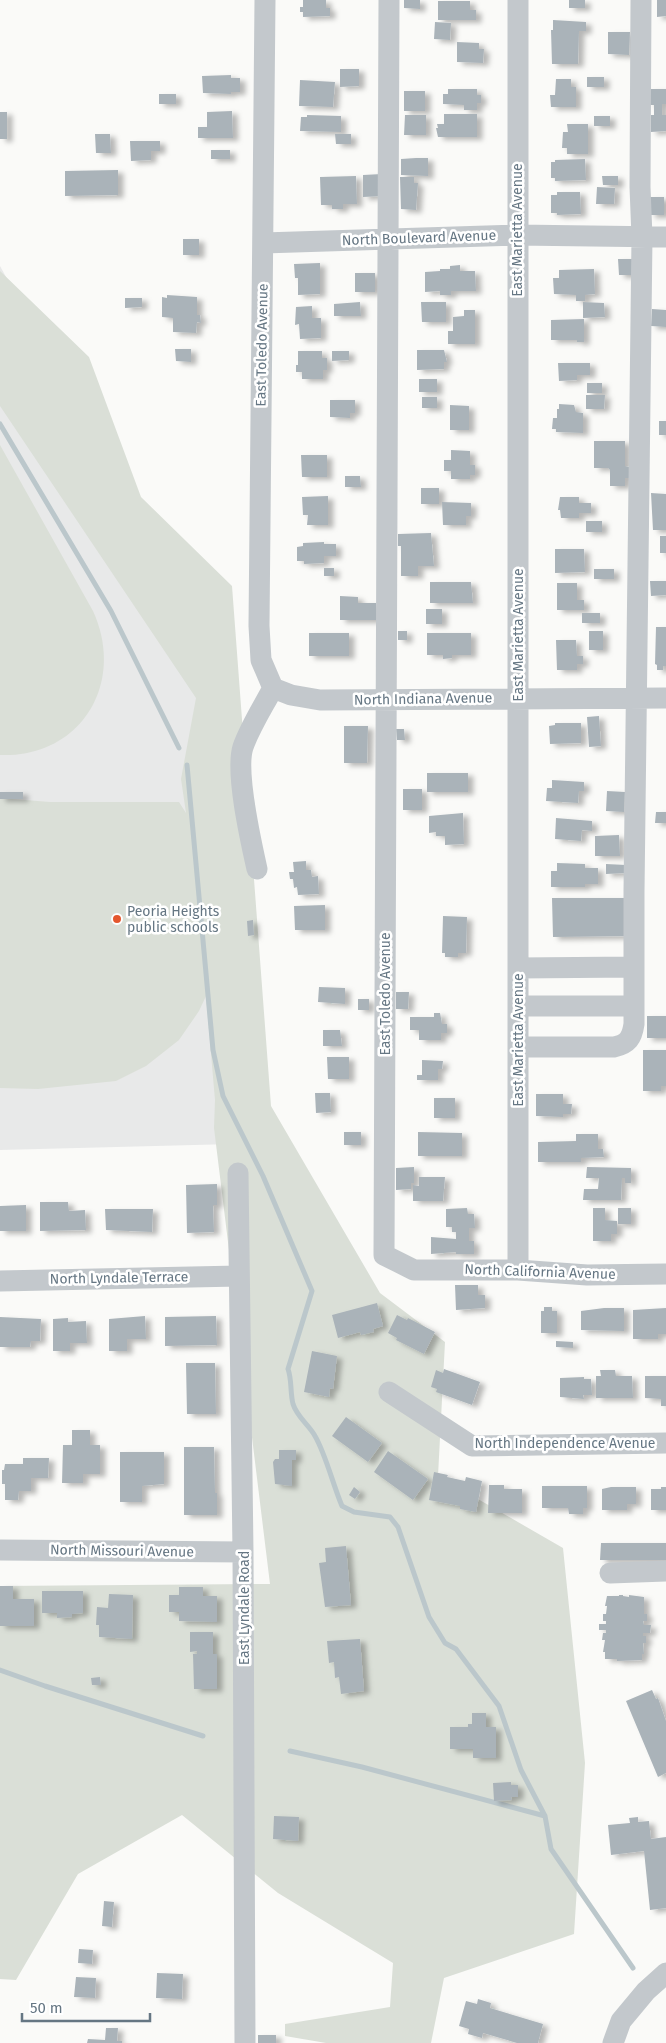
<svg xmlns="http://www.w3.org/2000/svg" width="666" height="2043" viewBox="0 0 666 2043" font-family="'Fira Sans',sans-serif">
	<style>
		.built { fill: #e8e9e9 }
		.green { fill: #dadfd7 }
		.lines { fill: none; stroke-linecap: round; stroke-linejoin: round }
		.stream { stroke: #bbc7cb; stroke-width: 5 }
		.building { fill: #aab3b9; filter: url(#shadow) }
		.minor { stroke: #c3c8cc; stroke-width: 21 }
		.poi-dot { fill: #e4572e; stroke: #fff; stroke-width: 2 }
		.labels { text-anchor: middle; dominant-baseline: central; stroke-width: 5; stroke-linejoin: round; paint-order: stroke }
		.street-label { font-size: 14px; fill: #657683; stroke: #fff }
		.poi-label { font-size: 14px; fill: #657683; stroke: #fff; text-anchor: start }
	</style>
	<defs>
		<filter id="shadow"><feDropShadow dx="5.5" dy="3" stdDeviation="2.5" flood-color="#0004"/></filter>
	</defs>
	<rect width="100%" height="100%" fill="#fafaf8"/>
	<path class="built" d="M0,266L235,693L233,1144L0,1150Z"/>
	<path class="green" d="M0,271L89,357L141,497L232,586L271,1106L380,1293L445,1342L438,1476L563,1548L585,1763L574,1934L444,1978L431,2043H326L285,2036V2024L390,2007L393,1963L278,1893L182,1815L78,1874L16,1980L0,1979V1586L270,1584L214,1128L215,1100L206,996L199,1011L179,1040L146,1066L116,1081L38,1089L0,1088V798L50,802H179L186,813L181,779L196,698L0,406Z
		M0,445L93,611C126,683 81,758 0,755Z"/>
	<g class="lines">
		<path class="stream" d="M0,424L111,611L179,748
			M187,765L213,1050L223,1096L263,1176L312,1291L288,1369C292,1380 290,1392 293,1404C297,1417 309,1425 315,1436C326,1455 333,1485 342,1506L354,1512L390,1517L398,1527L429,1617L445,1643L456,1649L499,1706L521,1770L545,1816L551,1849L633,1968
			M0,1670L45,1686L203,1736
			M290,1751L362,1767L545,1816"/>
	</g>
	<path class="building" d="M303,0H326V8H330V16L303,17V12H300V7H303Z
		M404,0H420V9L404,8Z
		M569,0H585V8H569Z
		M657,0H666V16L657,17Z
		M438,1H470V10H476V20H438Z
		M553,20L586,22V31H579L578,64H552L551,30H553Z
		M435,22L451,23L450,40L434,39Z
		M608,32H630L629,55L608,54Z
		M457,42L479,43V49H484L483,63L457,62Z
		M340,69H359V86L340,87Z
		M231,75V78H240V92H231V94L203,93L202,76Z
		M587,77H604V87H587Z
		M556,79H571V87H576V107H551L550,95H555Z
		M300,80L335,82L333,107L299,106Z
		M448,89H477V95H481V103H477V110H464V105L443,104V94H448Z
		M650,89H666V104H662V115H666V131L651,132V115H654V105H650Z
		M404,91H425V111H404Z
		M159,94H176V104H159Z
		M232,111L233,138H198V127H207V112Z
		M0,112H7V139H0Z
		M444,114H477V137H438L436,128H438L437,124H444Z
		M307,115L341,116V132L300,131L301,117H307Z
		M405,115H426V135H404Z
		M594,116H610V126H594Z
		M567,124H588V154H567V148H562L563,132H568Z
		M95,134H110L111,153H96Z
		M335,134H351V144H336Z
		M130,141H160V151H151V160L131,161Z
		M211,150H230V159H211Z
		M416,158H428V176L401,175V159Z
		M585,159L586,180L555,181V178H551V162H555V160Z
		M118,170V195L65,196V171Z
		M382,174V196L363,197V175Z
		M356,176L357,204H343V209H332V205H321L320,177Z
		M602,176H618V185H603Z
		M400,177H414V183H418L416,210L401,209Z
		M597,187L615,188L614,204H596Z
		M557,192H580L581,214L557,215V213H551V195H557Z
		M650,197H664V215H650Z
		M183,239H199V255H183Z
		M618,259H634L635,275H619Z
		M320,263V294L298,295V278H295L294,264Z
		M460,265V271H475L476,291H451V295H440V291L425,292V272L440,271V269H450V266Z
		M594,269L595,294L585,295V301H576V295L554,294L553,278H559V270Z
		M355,273H375V292H355Z
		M167,295L197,297V315H200L201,323L197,322L196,333L173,332V318L162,317V297L167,298Z
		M125,298H142V307L125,308Z
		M360,302L361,316H334V304Z
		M421,302H446V322H422Z
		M583,302L604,303L605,317L583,318Z
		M312,306V318H321V338L300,339L299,324L295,325L296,307Z
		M652,309L666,310V327L651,326Z
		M464,310H475V344H448V331H453V317L464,316Z
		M584,319V342H577V340H551V320Z
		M175,349H191V362L176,361Z
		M417,350H444L447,362H444V369L417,370Z
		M298,351H322V358H327V370H323V379H302V372H296V365H298Z
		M332,351H349V360L332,361Z
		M558,363H590V375H577V380L559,381Z
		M419,379H437V392H419Z
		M587,383H602V393H587Z
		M586,395H605L604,409H586Z
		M422,397H437V408H422Z
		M330,400H355V413H350V418L330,417Z
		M559,404L574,405L576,412L583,413V433L556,432V429H552L553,418H557V409H559Z
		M450,405L469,406V430H450Z
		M659,421H666V435H659Z
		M594,441H625V466L629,467V478H625V486H610V470L608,468H594Z
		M451,450L470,451V465H475V475H470V479H451V471H444V460H451Z
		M301,455H327V477H302Z
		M345,476H360L361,487H345Z
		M421,488H439V504H421Z
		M651,493L666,494V530H653Z
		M328,496V525H307L308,515H303L302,497Z
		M560,497H579V503H591V513H579V518H561L560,510H558Z
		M442,502L471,503V516H466V525H443Z
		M586,521H602V532H586Z
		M431,533L434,566H418V576H401V546H398V534Z
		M660,536H666V553H660Z
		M324,542V544H336V556H324V563L304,564V561H297V547L303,546V543Z
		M555,549H584L585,572L555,573Z
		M324,568H334V576H324Z
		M594,569H614V579H594Z
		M650,581H666V595L651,596Z
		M430,582H471L473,603H430Z
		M557,583H577V600H584V610H557Z
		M340,596L358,597V603H376V620H340Z
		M426,609H442V624H426Z
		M582,613H600V623H582Z
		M656,627H666V666H663V670H657V665L655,664Z
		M398,631H407V640H398Z
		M589,631H603V650H589Z
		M309,633H349V656H309Z
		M427,633H471V655H452V658L443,659V655H427Z
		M556,640H576L577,656H583V664H577V670H557Z
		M599,716L601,746L589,747L587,717Z
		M555,723H581V743L550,744L549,726L555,725Z
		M344,726H368L367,763H344Z
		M396,729H404L405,740H397Z
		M427,773H468V792H427Z
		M552,780L584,782V791H579L578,803L546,801L547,788H552Z
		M403,789H422V810H403Z
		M607,791L625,792L624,812L606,811Z
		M0,792H23V799H0Z
		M656,812H666V823H655Z
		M463,813L464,844L445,845V836H436V832L429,833V816Z
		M556,818L592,821V831L582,830L581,841L555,839Z
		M619,835L620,856H595V836Z
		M306,861V870H311L312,877L318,876L319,894L298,895L297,887L294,888L293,879H290L289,872H294L293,862Z
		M557,863L585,864V868H598V884H585V887H551V871H557Z
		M606,864L626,865V873L606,874Z
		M552,898H631V936L553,937Z
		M325,905V930H295L294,906Z
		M443,916L467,917L466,953H458V957H445V953H442Z
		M253,920L254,935L248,936L247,921Z
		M319,987L345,988V1004L318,1002Z
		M396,992H409L408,1009H396Z
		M358,999H369V1010H358Z
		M434,1013H440L442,1024H447V1033H441V1040H419V1030H410V1017H434Z
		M647,1016H666V1038H647Z
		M323,1030H340L342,1046H323Z
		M643,1050H666V1086H661V1091H643Z
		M327,1057H349V1079H328Z
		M422,1060L443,1061L442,1069H438V1080H417V1075H422Z
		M315,1093H330L331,1112L316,1113Z
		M536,1094H563V1104H572L571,1114H563V1117L536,1116Z
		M434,1098H455V1118H434Z
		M344,1132H361V1145H344Z
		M418,1132L462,1133V1156H418Z
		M576,1134H598V1149H603L604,1157L581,1158V1162H538V1142L576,1141Z
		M414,1167V1183H411V1189L396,1190V1168Z
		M587,1167L631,1168V1183H625V1178H622L621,1200H583L584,1189H598L599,1178H586Z
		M419,1177H445L443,1201H413V1185L419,1186Z
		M217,1184V1205H213L214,1232L187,1233L186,1185Z
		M40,1202H68L69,1211L85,1210L86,1230L40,1231Z
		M26,1205V1231H0V1206Z
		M467,1208L468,1214H474L475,1228H469V1241H474V1254H456V1252L431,1254V1237L456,1239V1232H452V1227H446V1209Z
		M593,1208H605V1220L617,1221V1234H611V1241H593Z
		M618,1208H631V1224H618Z
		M105,1209H153L152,1232L106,1230Z
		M455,1285H478V1295H485V1308L456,1310Z
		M377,1303L383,1326L373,1329L374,1332L361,1335L360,1332L338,1338L332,1315Z
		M544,1307H552V1311H557V1333H541V1311H544Z
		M604,1308H624V1331L581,1330V1311Z
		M666,1308V1334H658V1339H633V1310Z
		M397,1315L407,1320L408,1318L435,1332L424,1354L396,1340L397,1338L388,1333Z
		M145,1316L146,1339H127V1351H109V1319Z
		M216,1316L217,1345L165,1346V1317Z
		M0,1317L41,1319L40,1341H31L30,1347H0Z
		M68,1318V1322L86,1321L87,1343H70V1351H53V1319Z
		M556,1341L573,1342V1348L556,1347Z
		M312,1351L337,1356L333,1389L330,1388L329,1397L304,1392Z
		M186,1363H215L216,1414H187Z
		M444,1369L480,1382L472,1405L436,1392L437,1389L431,1387L436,1370L443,1373Z
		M600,1370H615L616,1376H632L633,1398H596V1376H601Z
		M645,1376H666V1406H661V1399L645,1398Z
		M584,1377V1379H591L592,1395H583L584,1399L560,1397V1378Z
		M346,1417L382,1443L368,1462L332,1436Z
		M72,1430H90V1445H100V1474H83V1483H62L63,1445H72Z
		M184,1447H214L215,1493H217V1515H184Z
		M279,1450H296V1460H292V1486L275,1484L273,1462L275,1459H279Z
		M388,1451L428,1479L413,1500L374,1472Z
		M120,1452H164V1484L142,1486V1502H120Z
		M23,1458H49L48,1478H31V1491H19L18,1500H5V1484H2V1470H4L5,1464H23Z
		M434,1472L448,1475L447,1477L465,1481L466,1477L482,1481L476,1512L460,1509V1506L429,1500Z
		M489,1485H504V1489H522V1513H488Z
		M542,1486H587V1508H583V1514H569L568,1508H542Z
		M354,1487L360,1492L355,1499L349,1495Z
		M611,1487H636V1504H627V1510H602V1489Z
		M661,1487H666V1510H651V1489H661Z
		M601,1543H666V1560H600Z
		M346,1546L351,1605L325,1607L319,1563L326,1562L325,1548Z
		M0,1586H13V1599H34V1626H0Z
		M179,1587H203V1596H217V1622L179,1621V1612H169V1595H179Z
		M42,1591H83V1613L72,1614V1617L57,1618V1613H42Z
		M109,1594L133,1595L132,1639L99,1637V1625H96L97,1607L108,1608Z
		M619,1595H623V1596L629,1597V1595L644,1597V1614H647V1621H643L644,1625H651L650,1633H643V1636H646V1643H643L644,1654H642V1660L617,1661V1659H605V1652H603L605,1640H602L603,1633H606V1630H599V1624H606V1621H603V1614H606L607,1606H605L607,1596H619Z
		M190,1632H213V1654H217V1689H194L193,1654H197V1651L190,1652Z
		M360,1639L364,1691L341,1694L339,1677L335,1678L334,1662L329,1663L327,1641Z
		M100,1677L101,1685H92L91,1678Z
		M652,1690L656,1699L658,1698L666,1721V1773L658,1777L626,1701Z
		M472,1713H486V1727H496V1758H473V1749H450V1727H468V1724H472Z
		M511,1782V1785H518V1797H511L512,1800L494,1801L493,1783Z
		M274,1816L299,1817L298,1841L273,1839Z
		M638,1817V1822L649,1821L651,1839L666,1837V1908L650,1910L644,1851L611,1855L608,1825L630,1823L629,1818Z
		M104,1901L114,1902L112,1927L102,1926Z
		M79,1949L93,1950L92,1964L78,1963Z
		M157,1973L183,1974L182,1999L156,1998Z
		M76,1977L96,1978L95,1998L74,1997Z
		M478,1999L491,2003L490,2008L543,2024L538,2043H517L483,2033L482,2038L468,2034L469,2029L459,2026L466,2001L477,2004Z
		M106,2028H118L117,2041H122V2043H87L88,2039L105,2040Z
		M258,2035H276V2043H258Z"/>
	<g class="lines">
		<path class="minor" d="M265,0L259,626L261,660L273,688
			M389,0L384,1255L414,1270H518L587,1275L666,1274
			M263,243L517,235L666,237
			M273,688L291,695L320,700L666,698
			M257,869C251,842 235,772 243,747C250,727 263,707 273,688
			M518,968L634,967
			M518,1006H634
			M518,1047H614C628,1044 632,1038 634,1024V892L642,237L640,187L641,0
			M238,1173L243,1552L245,2043
			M518,1270V0
			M0,1281L239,1276
			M389,1392L472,1446L666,1443
			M0,1550L243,1552
			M610,1573L666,1571
			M613,2043L621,2021L646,1991L666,1973"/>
	</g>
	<circle class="poi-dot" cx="117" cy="919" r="5"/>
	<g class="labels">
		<g class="street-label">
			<text transform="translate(517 230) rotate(-90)">East Marietta Avenue</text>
			<text transform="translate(419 238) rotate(-2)">North Boulevard Avenue</text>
			<text transform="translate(262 345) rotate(-89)">East Toledo Avenue</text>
			<text transform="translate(518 635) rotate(-90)">East Marietta Avenue</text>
			<text transform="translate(423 699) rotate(-1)">North Indiana Avenue</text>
			<text transform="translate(385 994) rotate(-90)">East Toledo Avenue</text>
			<text transform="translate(518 1040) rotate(-90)">East Marietta Avenue</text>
			<text transform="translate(540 1272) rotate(2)">North California Avenue</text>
			<text transform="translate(119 1278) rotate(-1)">North Lyndale Terrace</text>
			<text x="565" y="1443">North Independence Avenue</text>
			<text transform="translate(122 1551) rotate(1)">North Missouri Avenue</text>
			<text transform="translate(244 1608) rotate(-90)">East Lyndale Road</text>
		</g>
		<g class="poi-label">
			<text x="127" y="911">Peoria Heights<tspan x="127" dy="16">public schools</tspan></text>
		</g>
	</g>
	<path d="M22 2013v8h128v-8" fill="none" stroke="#657683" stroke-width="2.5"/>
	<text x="30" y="2013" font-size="15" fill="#657683" stroke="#ffffff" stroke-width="4" paint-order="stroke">50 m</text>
</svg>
